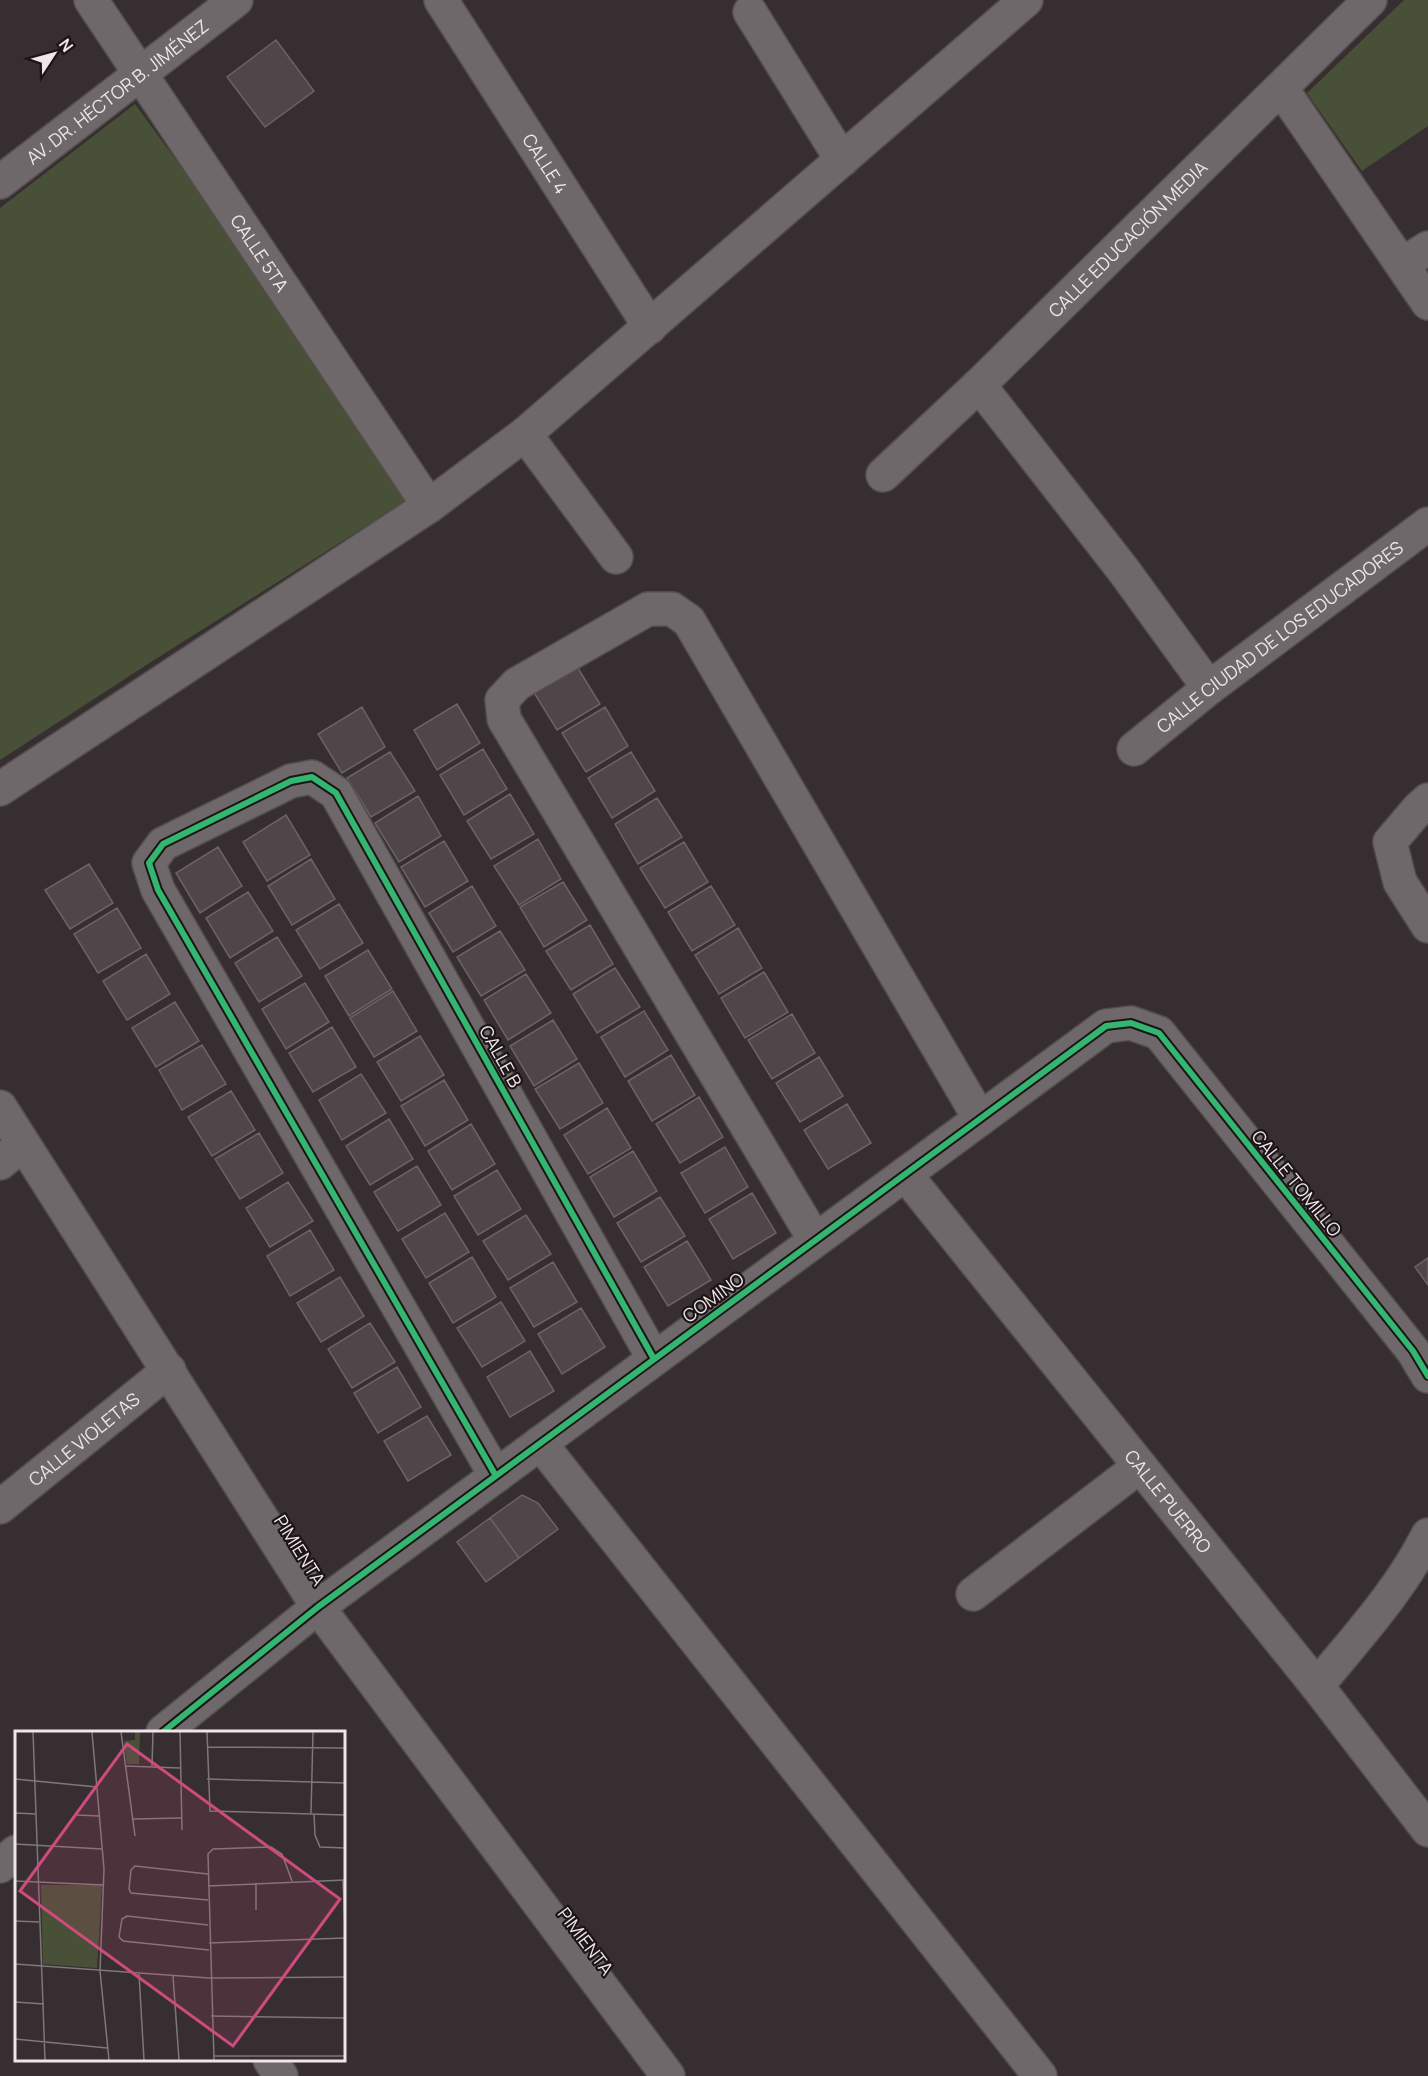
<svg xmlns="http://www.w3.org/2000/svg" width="1428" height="2076" viewBox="0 0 1428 2076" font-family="Manrope,sans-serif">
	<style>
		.green { fill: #485138 }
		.building { fill: #504548; stroke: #6b6365; stroke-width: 1.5 }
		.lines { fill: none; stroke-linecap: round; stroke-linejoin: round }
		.minor-casing { stroke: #544d4e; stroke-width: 36 }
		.minor { stroke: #6e686a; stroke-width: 33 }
		.cycleway-casing { stroke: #1c1517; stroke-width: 10 }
		.cycleway { stroke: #33b770; stroke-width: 6 }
		.labels { text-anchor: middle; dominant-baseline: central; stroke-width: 4.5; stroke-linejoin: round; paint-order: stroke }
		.street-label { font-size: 18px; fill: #f0e5e8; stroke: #1c1517 }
		.inset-road { fill: none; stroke: #80777a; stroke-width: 1.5 }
		.view { fill: #ce4b7e; fill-opacity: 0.15; stroke: #ce4b7e; stroke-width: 3 }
		.inset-edge { fill: none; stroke: #f0e5e8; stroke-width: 3 }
	</style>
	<rect width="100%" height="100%" fill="#362e30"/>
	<path class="green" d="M1404,0H1428V126L1362,171L1307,93Z
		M135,104L420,492L151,662L0,760V208Z"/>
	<path class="building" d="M276,40L314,91L265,127L227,77Z
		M576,665L600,704L557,730L533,691Z
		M457,704L480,743L437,770L414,730Z
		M362,707L385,747L342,773L318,734Z
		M605,707L628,746L586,772L562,733Z
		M483,749L507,789L464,815L440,775Z
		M390,752L415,791L371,817L347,778Z
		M631,752L655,791L612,818L588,778Z
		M510,794L534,834L491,859L467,821Z
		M418,796L441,836L399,862L375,823Z
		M657,798L682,837L638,864L615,824Z
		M286,815L310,855L267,881L243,842Z
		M538,839L561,879L519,905L494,866Z
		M444,841L468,881L425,907L401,867Z
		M684,842L708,882L665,908L640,868Z
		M218,847L242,886L200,913L176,873Z
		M311,859L335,899L292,925L268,886Z
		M89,864L113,903L70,929L45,890Z
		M563,882L587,920L544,947L520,907Z
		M472,886L496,926L453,952L429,913Z
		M711,886L735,925L692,951L668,912Z
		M248,892L273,931L230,958L206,918Z
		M339,904L363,943L320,969L296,930Z
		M117,908L141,948L98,973L74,934Z
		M590,925L613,964L571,990L546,951Z
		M738,928L762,968L719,994L695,955Z
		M500,931L525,970L481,996L457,957Z
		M277,937L302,976L259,1002L235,963Z
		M368,950L392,989L349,1016L325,976Z
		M146,954L170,994L127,1020L103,981Z
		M615,968L640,1007L597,1033L573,994Z
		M764,972L788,1012L745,1038L721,998Z
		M526,974L551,1013L508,1040L484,1000Z
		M305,983L329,1022L286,1049L262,1009Z
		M393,991L417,1031L374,1057L350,1018Z
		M175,1002L199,1041L156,1067L132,1028Z
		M644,1011L668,1050L625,1077L601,1037Z
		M792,1014L815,1053L772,1079L748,1040Z
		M553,1020L577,1059L534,1086L510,1046Z
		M332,1027L356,1067L313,1092L289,1053Z
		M420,1036L444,1075L401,1101L377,1062Z
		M202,1045L226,1084L182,1110L159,1070Z
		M671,1055L695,1095L652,1121L628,1081Z
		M819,1057L843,1096L800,1122L776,1083Z
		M579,1063L603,1103L560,1129L535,1089Z
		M361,1074L386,1113L342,1140L319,1100Z
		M444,1080L468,1120L425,1146L401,1106Z
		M231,1091L255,1130L212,1156L188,1117Z
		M699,1097L723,1137L680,1163L656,1124Z
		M847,1104L871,1143L828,1169L804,1130Z
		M607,1108L631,1148L588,1174L564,1135Z
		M389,1119L413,1159L370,1185L346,1146Z
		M471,1124L495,1164L452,1190L428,1151Z
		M259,1133L283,1173L240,1199L215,1159Z
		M725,1147L748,1187L705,1213L681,1173Z
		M633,1151L657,1191L614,1217L590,1177Z
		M417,1166L441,1205L398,1231L374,1192Z
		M497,1170L521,1209L478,1235L454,1196Z
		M288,1182L313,1221L270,1247L246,1208Z
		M752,1193L776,1233L733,1259L709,1219Z
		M660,1197L685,1236L641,1262L617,1223Z
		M445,1213L469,1252L426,1278L402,1239Z
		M526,1215L551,1254L508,1280L483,1241Z
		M310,1230L334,1270L290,1296L267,1256Z
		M687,1241L711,1280L668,1306L644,1267Z
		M472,1257L496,1297L453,1323L429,1283Z
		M1428,1258V1285L1415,1267Z
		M553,1262L577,1302L534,1327L510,1288Z
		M340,1277L364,1316L321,1342L297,1303Z
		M501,1302L525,1341L482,1367L457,1328Z
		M581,1308L605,1347L562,1374L538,1334Z
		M370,1323L395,1362L352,1388L328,1349Z
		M530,1351L554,1391L510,1417L487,1377Z
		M397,1367L421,1407L378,1433L354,1393Z
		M427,1416L451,1455L408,1481L384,1441Z
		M522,1495L538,1503L558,1529L519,1558L490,1518Z
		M490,1518L519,1558L486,1582L457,1542Z"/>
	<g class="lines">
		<g class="minor-casing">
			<g id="minor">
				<path id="s1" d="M91,0L429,506"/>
				<path id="s2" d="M441,0L650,327"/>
				<path d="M750,12L842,160"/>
				<path d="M1281,88L1428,303"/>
				<path id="s3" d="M0,182L236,0"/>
				<path d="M1403,264L1428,248"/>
				<path d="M979,385L1124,571L1209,688"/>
				<path d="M525,434L616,557"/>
				<path id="s4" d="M883,475L979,385L1370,0"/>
				<path id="s5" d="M1134,749L1209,688L1428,524"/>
				<path d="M0,789L429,506L525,434L1026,0"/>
				<path d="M1428,800L1419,808L1390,842L1400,882L1428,926"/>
				<path d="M0,1107L318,1607L668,2076"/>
				<path d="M0,1163L23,1144"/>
				<path id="s6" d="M905,1174L1317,1686L1428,1830"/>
				<path d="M815,1240L504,719L502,700L517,684L648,609H672L689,621L980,1119"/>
				<path d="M540,1443L1040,2076"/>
				<path d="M496,1476L158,890L149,863L163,844L291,781L312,777L336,793L654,1359"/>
				<path id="s7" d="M0,1507L169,1370"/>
				<path d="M973,1594L1140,1466"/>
				<path d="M1317,1686C1356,1638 1400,1591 1428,1535"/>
				<path d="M163,1732L318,1607L1106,1026L1131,1023L1159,1033L1413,1351L1428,1376"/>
				<path d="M0,1866L16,1852"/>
				<path d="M270,2060L281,2076"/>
			</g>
		</g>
		<use href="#minor" class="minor"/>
		<g class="cycleway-casing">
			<path id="cycleway" d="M496,1476L158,890L149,863L163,844L291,781L312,777L336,793L654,1359
				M163,1732L318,1607L1106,1026L1131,1023L1159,1033L1413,1351L1428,1376"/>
		</g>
		<use href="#cycleway" class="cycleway"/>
	</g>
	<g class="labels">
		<g class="street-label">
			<text stroke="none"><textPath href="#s3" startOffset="148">AV. DR. HÉCTOR B. JIMÉNEZ</textPath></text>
			<text stroke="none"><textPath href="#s2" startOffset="194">CALLE 4</textPath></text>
			<text stroke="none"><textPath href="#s4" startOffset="340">CALLE EDUCACIÓN MEDIA</textPath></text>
			<text stroke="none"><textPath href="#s1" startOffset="304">CALLE 5TA</textPath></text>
			<text stroke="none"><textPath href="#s5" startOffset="184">CALLE CIUDAD DE LOS EDUCADORES</textPath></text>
			<text transform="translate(501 1056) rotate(61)">CALLE B</text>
			<text transform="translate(1297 1183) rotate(51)">CALLE TOMILLO</text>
			<text transform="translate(713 1297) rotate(-36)">COMINO</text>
			<text stroke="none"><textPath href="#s7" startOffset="108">CALLE VIOLETAS</textPath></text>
			<text stroke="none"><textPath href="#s6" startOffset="420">CALLE PUERRO</textPath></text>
			<text transform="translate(300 1550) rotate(58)">PIMIENTA</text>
			<text transform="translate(586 1941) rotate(53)">PIMIENTA</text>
		</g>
	</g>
	<g transform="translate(15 1731)">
		<rect width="330" height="330" fill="#362e30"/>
		<path d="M120,1H125L124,33H112L109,10L120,9ZM26,154H87L82,237L28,233Z" fill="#485138"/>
		<path class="inset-road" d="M18,1L30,329M77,1L89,138L85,240L94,329M106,1L120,105M165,1L167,99M192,1L195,80L330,84M193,16L330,17M110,35L165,37M137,35L138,1M0,48L82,56M192,48L330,52M0,82L21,83M296,82L298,1M299,83L300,104L305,116L330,117M62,84L84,85M118,88L166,87M0,113L87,118M193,143L120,135L116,139L114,158L116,162L193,169M328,149L330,199M0,150L89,154M241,152V179M193,155L330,149M0,190L24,191M193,194L112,185L107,188L104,206L108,210L194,219M194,212L330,207M0,233L194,247L330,246M124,243L129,329M158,245L164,329M0,271L29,273M196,285L330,287M0,308L92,317M198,325H330M199,329L193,123L198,118L256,116L267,123L277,150"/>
		<path class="view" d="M112,13L325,168L218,315L5,160Z"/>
		<rect width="330" height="330" class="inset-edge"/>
	</g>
	<g transform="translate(54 54) rotate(54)" stroke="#1c1517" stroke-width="4.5" paint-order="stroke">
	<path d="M0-4.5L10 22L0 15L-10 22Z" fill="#f0e5e8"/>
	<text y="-9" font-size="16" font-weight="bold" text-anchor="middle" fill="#f0e5e8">N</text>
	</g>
</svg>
